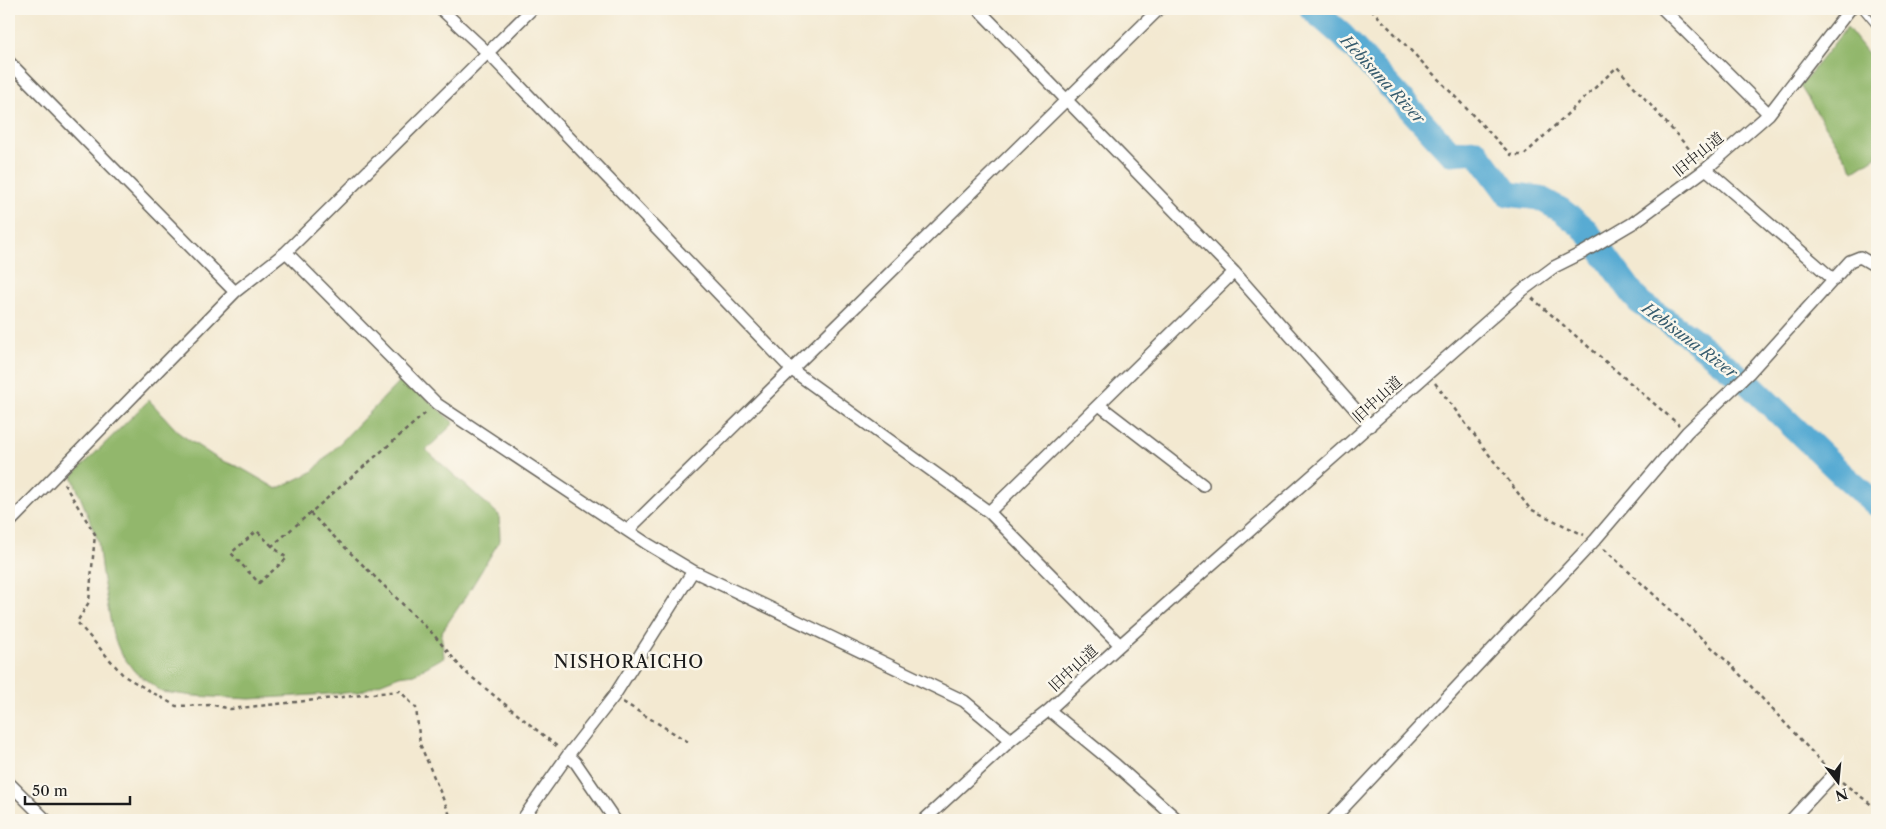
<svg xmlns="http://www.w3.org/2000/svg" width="1886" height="829" viewBox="0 0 1886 829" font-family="'Libre Caslon Text','Noto Serif JP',serif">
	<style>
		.forest { fill: #92b76c; stroke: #576a44 }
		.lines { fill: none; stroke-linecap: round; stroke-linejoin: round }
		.river { stroke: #58abd3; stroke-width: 25 }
		.lane-casing { stroke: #67645b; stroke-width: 8 }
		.street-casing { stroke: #67645b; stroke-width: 14 }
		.path { stroke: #67645b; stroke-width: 2.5; stroke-dasharray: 4 4; stroke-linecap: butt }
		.lane { stroke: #fff; stroke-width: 5.5 }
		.street { stroke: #fff; stroke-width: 11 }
		.labels { text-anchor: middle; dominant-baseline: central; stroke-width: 5; stroke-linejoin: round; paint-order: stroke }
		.street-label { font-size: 15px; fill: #1c1c1c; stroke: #fbf7ec }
		.water-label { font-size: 16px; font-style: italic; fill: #375c6e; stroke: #fbf7ec }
		.quarter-label { font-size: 18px; letter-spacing: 1px; fill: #1c1c1c; stroke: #fbf7ec }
	</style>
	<rect width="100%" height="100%" fill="#fbf7ec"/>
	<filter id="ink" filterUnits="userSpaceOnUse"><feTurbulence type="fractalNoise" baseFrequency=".02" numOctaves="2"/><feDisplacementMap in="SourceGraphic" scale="10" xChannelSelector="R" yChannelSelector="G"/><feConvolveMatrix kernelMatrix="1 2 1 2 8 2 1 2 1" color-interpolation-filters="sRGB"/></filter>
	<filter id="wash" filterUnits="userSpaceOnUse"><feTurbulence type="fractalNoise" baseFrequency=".0096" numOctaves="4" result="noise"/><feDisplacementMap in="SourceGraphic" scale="20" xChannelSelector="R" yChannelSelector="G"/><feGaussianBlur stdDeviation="1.12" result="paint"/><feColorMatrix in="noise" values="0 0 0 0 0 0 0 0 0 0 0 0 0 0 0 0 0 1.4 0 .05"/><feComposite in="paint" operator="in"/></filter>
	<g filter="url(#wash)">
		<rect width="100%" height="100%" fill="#f3e9d1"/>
		<path class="forest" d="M1847,27L1871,57L1877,52V156L1854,171L1800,86Z
			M403,378L454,423L426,450L499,515L500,540L468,593L441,633L444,657L414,674L399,676L359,692L250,699L195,696L162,692L134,671L120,652L113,635L102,574L98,541L72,476L149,400L180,434L218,459L241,468L277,489L312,472Z"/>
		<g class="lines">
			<path class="river" d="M1312,9L1342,35L1451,153L1476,151L1508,194L1539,198L1561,210L1586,230L1639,302L1689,336L1750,385L1843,475L1877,505"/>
		</g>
	</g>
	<g filter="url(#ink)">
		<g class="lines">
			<g class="lane-casing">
				<path id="lane" d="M1862,9L1877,27"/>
			</g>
			<g class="street-casing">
				<path id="street" d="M441,9L488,53L792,370L989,512L1120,645
					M978,9L1234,272L1370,426
					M1663,9L1769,114
					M9,62L235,292
					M1706,169L1834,280
					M286,252L437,404L646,543L693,571L964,701L1011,740
					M1099,405L1203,485
					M989,512L1234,272
					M9,523L235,292L286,252L532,9
					M628,530L1159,9
					M1049,710L1116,765L1178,820
					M568,755L576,763L615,820
					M9,783L46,820
					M522,820L568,755L614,696L693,571
					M924,820L1011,740L1049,710L1120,645L1523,290L1554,267L1584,252L1633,223L1706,169L1769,114L1850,9
					M1332,820L1595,540L1687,432L1749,373L1850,261L1860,257L1877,267
					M1791,820L1833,775"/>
			</g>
			<path class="path" d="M1371,9L1511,155H1524L1617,67L1699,160
				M1532,298L1679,425
				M1435,383L1530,509L1584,535
				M64,484L95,534L89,602L77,622L124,676L176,706L214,705L230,709L400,691L416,708L420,744L452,820
				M310,513L433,634L464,671L559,748
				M272,546L257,531L231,553L259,583L287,558L272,546L428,411
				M1604,549L1732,666L1825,766
				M623,702L690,743
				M1842,782L1877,809"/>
			<use href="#lane" class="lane"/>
			<use href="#street" class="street"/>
		</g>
	</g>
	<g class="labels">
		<g class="street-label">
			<text transform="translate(1698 154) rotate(-39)">旧中山道</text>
			<text transform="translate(1377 399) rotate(-42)">旧中山道</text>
			<text transform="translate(1073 668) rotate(-43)">旧中山道</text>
		</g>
		<g class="water-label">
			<text transform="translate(1383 79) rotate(47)">Hebisuna River</text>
			<text transform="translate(1690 340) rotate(37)">Hebisuna River</text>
		</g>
		<g class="quarter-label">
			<text x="629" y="662">NISHORAICHO</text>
		</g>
	</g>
	<rect width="1886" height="829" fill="none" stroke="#fbf7ec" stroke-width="30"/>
	<g transform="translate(1838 782) rotate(164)" stroke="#fbf7ec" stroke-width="4" paint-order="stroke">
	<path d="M0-4L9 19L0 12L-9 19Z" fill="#1c1c1c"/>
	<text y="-8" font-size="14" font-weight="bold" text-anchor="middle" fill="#1c1c1c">N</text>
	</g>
	<path d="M25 796v8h105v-8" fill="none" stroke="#1c1c1c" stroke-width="2.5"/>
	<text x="32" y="796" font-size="15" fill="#1c1c1c" stroke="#fbf7ec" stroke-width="4" paint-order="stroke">50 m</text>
</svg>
